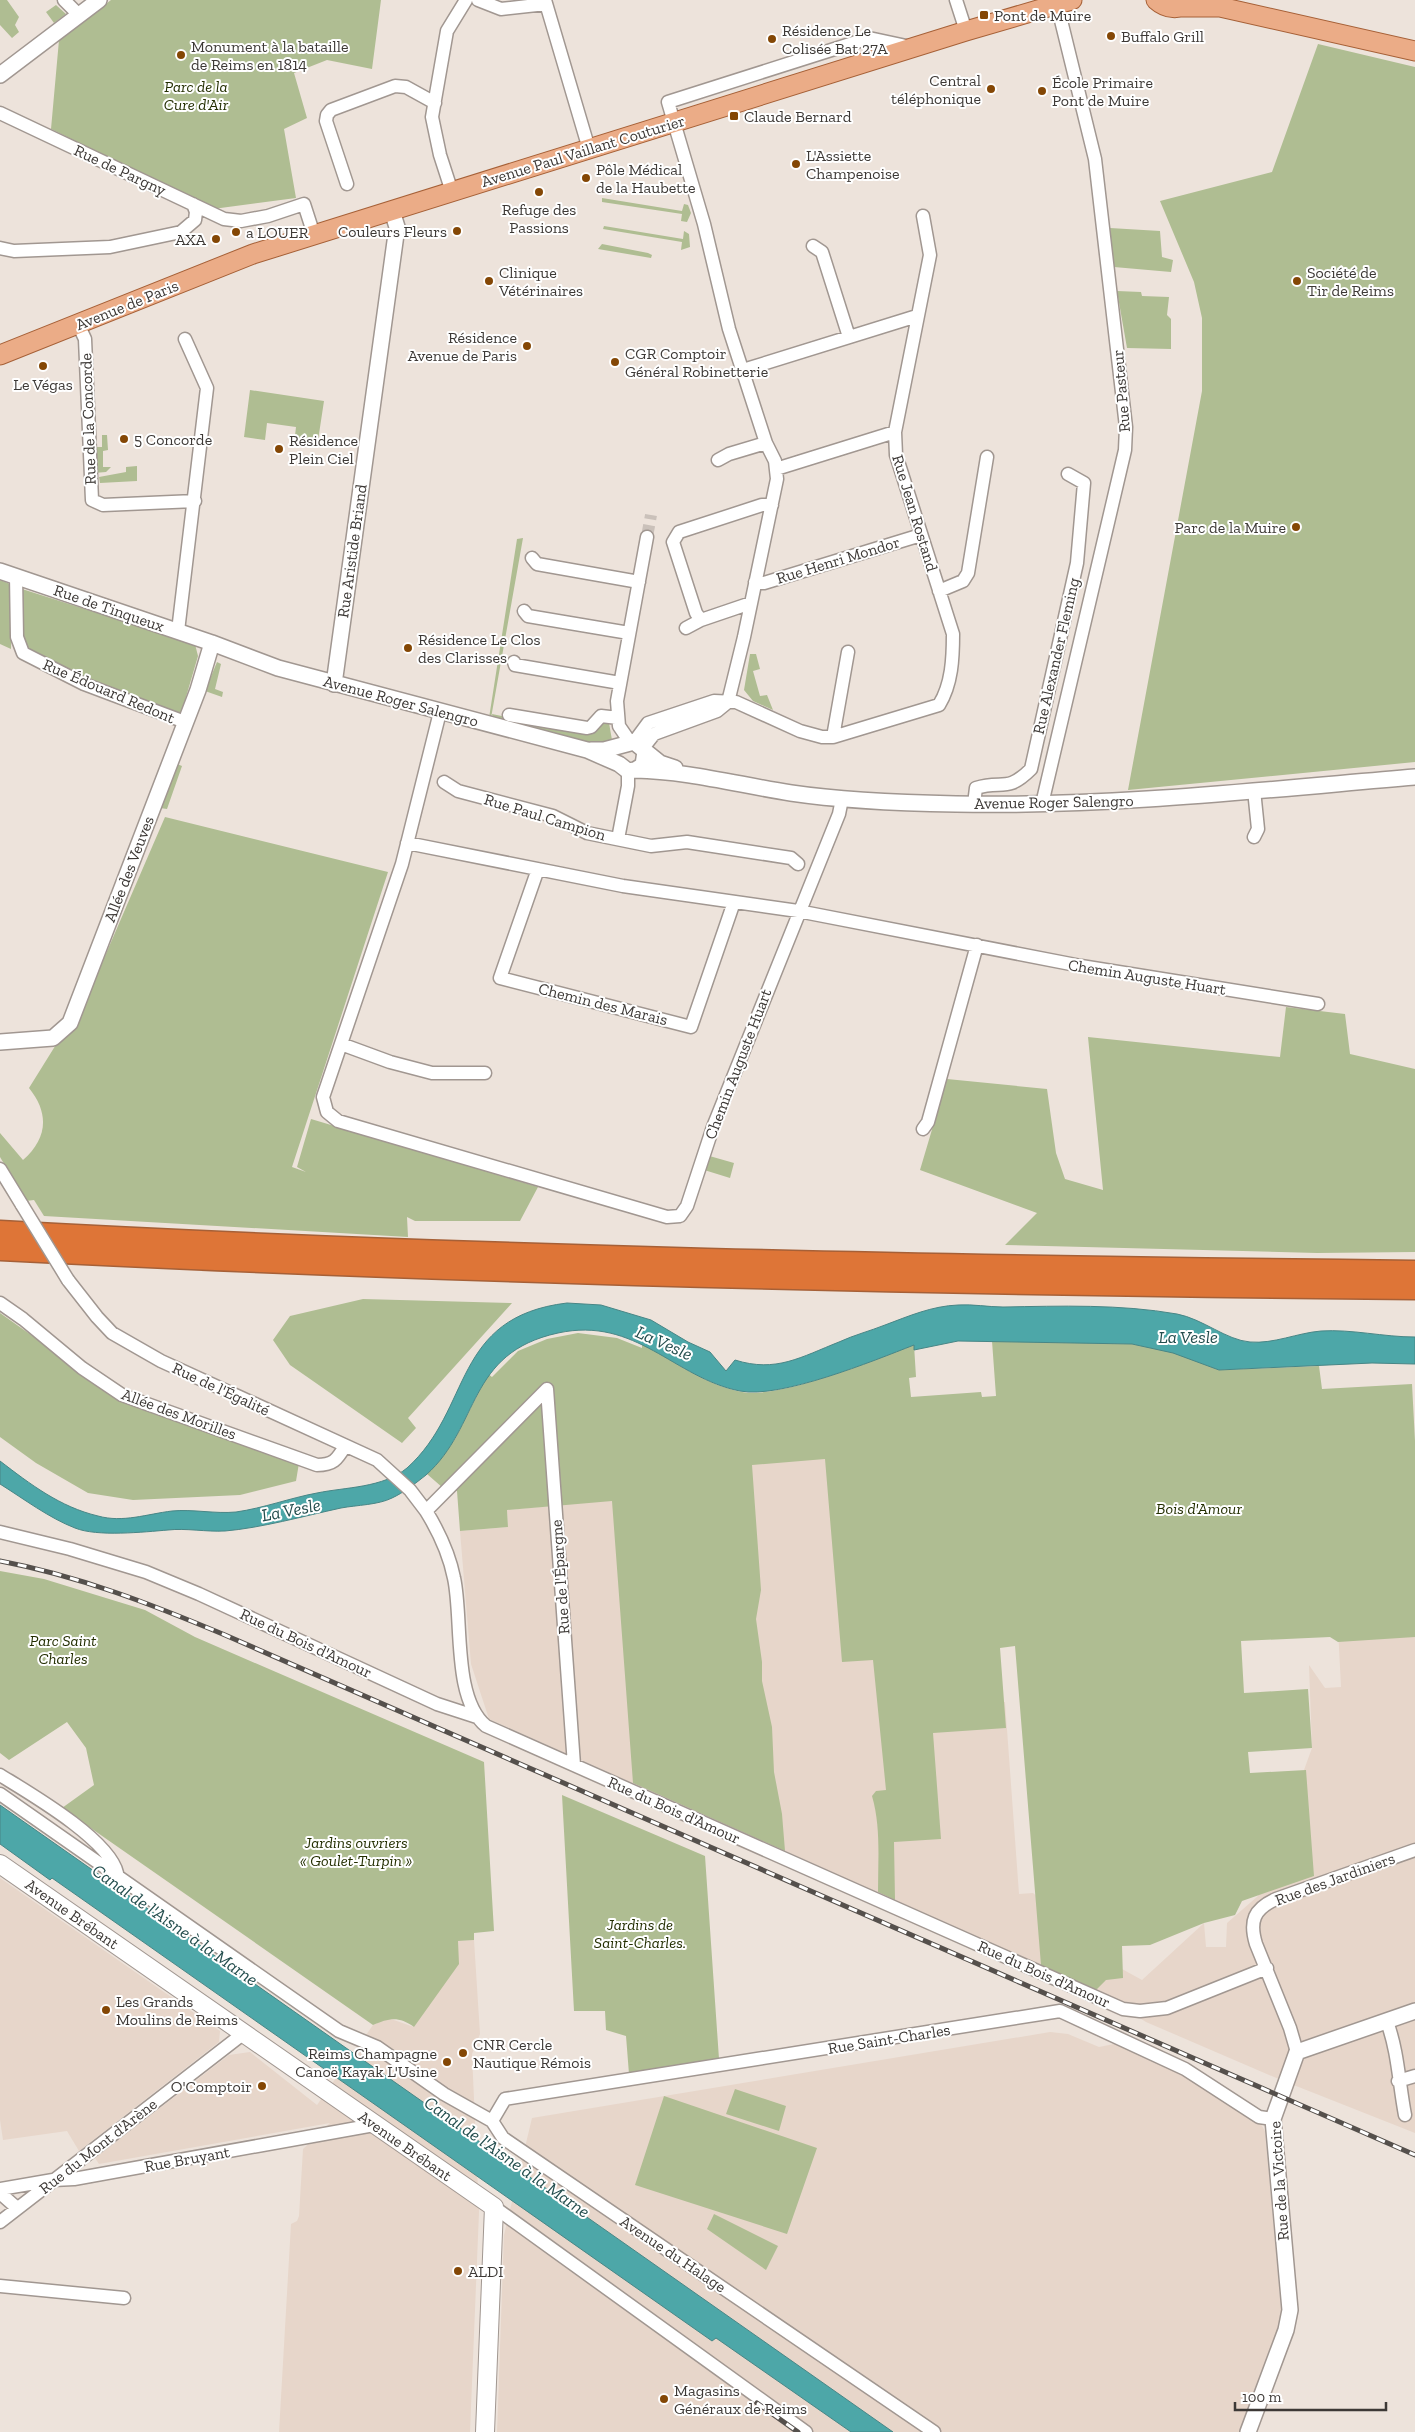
<svg xmlns="http://www.w3.org/2000/svg" width="1415" height="2432" viewBox="0 0 1415 2432" font-family="'Zilla Slab',serif">
	<style>
		.built { fill: #e7d6ca }
		.green { fill: #afbd92 }
		.water { fill: #4da7a8; stroke: #488686 }
		.lines { fill: none; stroke-linecap: round; stroke-linejoin: round }
		.minor-tunnel { stroke: #cac1ba; stroke-width: 12; stroke-dasharray: 12 6; stroke-linecap: butt }
		.minor-casing { stroke: #a19791; stroke-width: 15 }
		.tertiary-casing { stroke: #a19791; stroke-width: 18 }
		.secondary-casing { stroke: #a19791; stroke-width: 20 }
		.primary-casing { stroke: #a66037; stroke-width: 21 }
		.motorway-casing { stroke: #a66037; stroke-width: 25 }
		.minor { stroke: #fff; stroke-width: 12 }
		.tertiary { stroke: #fff; stroke-width: 15 }
		.secondary { stroke: #fff; stroke-width: 18 }
		.primary { stroke: #ebac87; stroke-width: 19 }
		.motorway { stroke: #de7537; stroke-width: 22 }
		.rail-casing { stroke: #55504c; stroke-width: 5 }
		.rail { stroke: #fff; stroke-width: 3; stroke-dasharray: 9; stroke-linecap: butt }
		.minor-bridge-casing { stroke: #a19791; stroke-width: 15; stroke-linecap: butt }
		.minor-bridge { stroke: #fff; stroke-width: 12 }
		.poi-dot { fill: #844705; stroke: #fff; stroke-width: 2 }
		.labels { text-anchor: middle; dominant-baseline: central; stroke-width: 4; stroke-linejoin: round; paint-order: stroke }
		.poi-label { font-size: 16px; fill: #3d3936; stroke: #fff; text-anchor: start }
		.park-label { font-size: 16px; font-style: italic; fill: #232e00; stroke: #fff }
		.street-label { font-size: 16px; fill: #3d3936; stroke: #fff }
		.water-label { font-size: 18px; font-style: italic; fill: #244e4e; stroke: #fff }
	</style>
	<rect width="100%" height="100%" fill="#ede3db"/>
	<path class="built" d="M748,1450L828,1458L930,1652L933,1707L1005,1702L1019,1894L1033,1893L1122,1969L1142,1980L1204,1923L1206,1947H1226L1227,1923L1258,1896L1312,1748L1309,1665L1325,1688L1341,1687L1338,1628L1415,1623V2133L1281,2080L1146,2022L1096,1990L1041,1965L489,1719L471,1664L460,1531L508,1527L507,1510L549,1506Z
		M0,1878L220,2031L219,2042L79,2151L67,2131L3,2140L0,2120Z
		M474,1940L480,2034L472,2054L479,2212L470,2432H279L291,2224L297,2221L299,2216L303,2149L330,2123L99,2164L95,2158L229,2055L250,2052L317,2105L373,2025L388,2018L414,2027L457,1941Z
		M1050,2032L1068,2034L1099,2047L1119,2043L1197,2078L1259,2121L1265,2131L1281,2308L1279,2326L1239,2432H497L504,2235L532,2118Z"/>
	<path class="green" d="M0,0H7L19,17L15,25L19,32L12,38L0,25Z
		M111,0H381L372,69L327,60L294,73L307,118L284,129L296,198L213,209L51,129L59,40Z
		M56,5L66,14L54,23L46,12Z
		M1318,44L1415,67V762L1128,790L1202,391V318L1194,282L1160,201L1272,172Z
		M602,198L682,211L684,204L688,205L691,213L687,222L681,221L682,214L602,202Z
		M604,226L683,239L684,231L689,234L690,247L681,250L682,242L603,229Z
		M1110,228L1160,231L1162,257L1173,260L1171,272L1114,267Z
		M602,244L648,253L652,255L651,258L598,249Z
		M1117,291L1141,292L1142,296L1169,297L1167,315L1171,319V349L1127,348Z
		M250,390L324,401L317,447L294,444L296,427L267,423L265,440L244,437Z
		M102,435H107L108,450L103,451V467H111L106,472L94,473L93,447H102Z
		M137,466V481L100,483L99,477L126,472V467Z
		M523,538L491,718H489L517,539Z
		M0,580L8,583L12,588L11,649L0,644Z
		M22,589L195,644L198,656L181,714L121,697L27,653L23,646Z
		M750,654H756L760,669L753,671L760,696L767,695L773,710L753,701L744,690Z
		M217,662L221,664L215,689L223,692L222,697L205,691Z
		M492,714L582,733L600,718L609,723L612,740L598,745L493,718Z
		M177,764L182,766L167,809L160,808Z
		M165,817L388,872L292,1167L306,1172L297,1167L311,1119L538,1187L520,1221H415L407,1217L408,1237L44,1216L34,1200L26,1201L0,1157V1133L23,1160C47,1139 50,1114 29,1088L57,1043L73,1030Z
		M1286,1007L1345,1014L1350,1054L1415,1069V1252L1317,1253L1005,1245L1037,1213L920,1170L947,1079L1047,1089L1056,1153L1065,1179L1103,1190L1088,1037L1280,1057Z
		M706,1155L734,1163L730,1178L701,1169Z
		M363,1299L512,1303L408,1418L416,1428L402,1443L290,1365L273,1340L290,1316Z
		M0,1313L116,1395L299,1463L296,1481L240,1495L133,1500L88,1493L36,1463L0,1437Z
		M578,1333L617,1338L642,1348V1343C673,1361 706,1385 742,1392C780,1399 875,1360 914,1345L916,1377L909,1378L911,1397L981,1392L982,1397L996,1396L992,1341L1132,1344L1173,1352L1219,1370L1319,1366L1322,1389L1412,1384L1415,1441V1637L1338,1642L1330,1637L1241,1641L1244,1693L1308,1689L1312,1748L1248,1752L1250,1773L1306,1770L1314,1876L1242,1901L1235,1915L1204,1923L1150,1945L1122,1946L1123,1978L1106,1980L1096,1990L1041,1965L1015,1646L1000,1648L1006,1728L933,1733L941,1839L894,1842L895,1900L878,1892C878,1860 881,1827 872,1796L876,1791L886,1790L873,1660L842,1662L825,1459L752,1465L761,1590L756,1619L762,1662V1681L772,1727L774,1772L782,1814L785,1851L633,1783L612,1501L507,1510L508,1527L460,1531L457,1491L443,1488L427,1474L455,1439L488,1374L492,1377L518,1351L547,1339Z
		M0,1571L44,1579L145,1610L195,1637L484,1762L494,1931L474,1933V1940L458,1941L459,1964L414,2027C399,2016 389,2018 373,2025L62,1808L94,1785L86,1748L67,1722L9,1760L0,1753Z
		M562,1795L705,1856L719,2059L629,2074L626,2036L606,2030L605,2011H574Z
		M735,2089L786,2106L779,2131L726,2114Z
		M664,2096L817,2148L787,2234L635,2185Z
		M714,2214L778,2246L766,2270L707,2229Z"/>
	<path class="water" d="M567,1303L601,1305L651,1320L688,1342L710,1352L726,1371L735,1360C776,1373 801,1357 839,1342C854,1335 870,1331 885,1325C909,1316 932,1306 958,1305C973,1304 988,1307 1003,1307C1061,1306 1120,1304 1177,1314C1203,1319 1226,1340 1250,1342C1274,1344 1297,1333 1321,1331C1352,1329 1383,1337 1415,1337V1364L1372,1363L1219,1370L1173,1353L1132,1344L958,1341L914,1350V1345C873,1361 780,1399 740,1391C674,1378 636,1316 558,1333C466,1353 481,1426 426,1475C416,1483 403,1493 392,1498C378,1505 357,1505 341,1508C304,1516 261,1528 225,1531C206,1532 186,1528 168,1530C144,1532 97,1537 75,1528C49,1518 24,1499 0,1484V1461C30,1484 60,1507 98,1516C123,1523 147,1514 172,1511C193,1509 215,1514 236,1512C264,1508 290,1498 317,1493C346,1487 383,1488 407,1468C473,1409 451,1317 567,1303Z
		M0,1805L893,2432H851L716,2338L712,2341L52,1878L50,1880L0,1844Z"/>
	<g class="lines">
		<path class="minor-tunnel" d="M647,537L651,515"/>
		<g class="minor-casing">
			<path id="minor" d="M64,0L79,15
				M478,0L501,9L546,4
				M545,0L589,149
				M956,0L966,31
				M0,113L224,219L241,221L268,216L304,204L314,235
				M347,184L326,121L327,115L331,110L395,86L406,87L435,103
				M452,192L440,155L432,117L447,31L466,0
				M813,246L822,252L849,337
				M0,248L14,251L110,247L181,232L195,220L196,212L193,204
				M78,324L85,339L92,500L103,505L195,501
				M743,370L917,316
				M718,460L729,454L766,443
				M776,469L895,432
				M532,558L537,564L639,582
				M16,576L17,637L23,653L84,684L185,722
				M755,582L764,583L921,535
				M939,591L963,581L968,573L987,457
				M524,611L528,616L629,633
				M701,620L696,613L673,542L679,532L762,505H772
				M686,628L701,620L751,603
				M178,631L207,388L185,339
				M514,662L515,665L620,683
				M440,712L402,864L323,1097L327,1112L338,1121L667,1217L680,1216L687,1206L713,1127L839,814L842,799
				M509,715L587,728L591,727L601,716L618,718
				M833,737L848,652
				M630,742L619,726L617,701L647,537
				M634,742L648,723L714,701L736,702L800,731L822,737H833L939,705C952,684 953,658 953,634L896,455L895,432L930,255L923,216
				M643,748L654,734L717,711L728,702L744,637L777,479L775,461L766,443L729,329L704,224L668,102L869,38L911,47
				M444,782L458,791L553,816L587,833L651,846L687,842L791,858L798,864
				M1254,790L1258,829L1254,837
				M974,804L976,788C1002,779 1006,794 1031,769L1077,563L1084,483L1068,474
				M1042,804L1125,450L1126,427L1095,159L1057,4
				M618,839L628,786V771
				M407,843L623,886L798,911L1081,966L1318,1004
				M538,869L500,978L691,1027L734,902
				M341,1044L390,1062L432,1073H485
				M923,1129L928,1122L977,945
				M0,1169L22,1205
				M68,1280L97,1317L112,1333L161,1361L377,1460L410,1490L426,1511
				M0,1303L23,1319L82,1368L122,1395L317,1465C333,1465 337,1460 345,1446
				M547,1389L426,1511C439,1532 449,1553 454,1578C463,1618 452,1698 486,1726L1123,2009L1140,2011L1167,2008L1267,1968
				M547,1389L574,1765
				M0,1532L70,1549L146,1572L199,1594L437,1704L477,1717
				M0,1775C29,1793 109,1839 117,1873
				M0,1794L339,2031L377,2047L444,2094L492,2121L503,2138L934,2432
				M1387,2022C1398,2051 1399,2084 1405,2115
				M1297,2052L1290,2028L1256,1944C1249,1921 1254,1909 1276,1899L1415,1850
				M1398,2081L1415,2076
				M492,2121L505,2099L1060,2011L1185,2069L1259,2117L1273,2119
				M0,2189L53,2180L74,2179L374,2125
				M0,2193L17,2208
				M494,2207L806,2432
				M0,2222L244,2033
				M0,2286L124,2298"/>
		</g>
		<g class="tertiary-casing">
			<path id="tertiary" d="M0,75L99,0
				M0,571L212,643L278,668L587,750L619,764L628,771L635,770L643,765L645,751
				M334,684L397,227L392,211
				M591,750H604L634,742L660,763L675,768
				M635,770C688,771 739,785 791,793C845,801 901,803 956,804C1109,807 1262,790 1415,777
				M0,1042L53,1038L70,1023L198,690L212,643
				M1248,2432L1286,2330L1290,2310L1273,2119L1297,2052L1415,2011"/>
		</g>
		<g class="secondary-casing">
			<path id="secondary" d="M0,1864L494,2207L485,2432"/>
		</g>
		<g class="primary-casing">
			<path id="primary" d="M1156,0C1166,9 1180,11 1191,1
				M1182,7H1220L1415,51
				M0,355L253,254L966,31L1072,0"/>
		</g>
		<g class="motorway-casing">
			<path id="motorway" d="M0,1232C471,1258 943,1267 1415,1272
				M0,1249C471,1273 943,1284 1415,1288"/>
		</g>
		<use href="#minor" class="minor"/>
		<use href="#tertiary" class="tertiary"/>
		<use href="#secondary" class="secondary"/>
		<use href="#primary" class="primary"/>
		<use href="#motorway" class="motorway"/>
		<g class="rail-casing">
			<path id="rail" d="M0,1561C79,1576 151,1604 225,1635L1415,2155
				M757,2403L798,2432"/>
		</g>
		<use href="#rail" class="rail"/>
		<g class="minor-bridge-casing">
			<path id="minor-bridge" d="M22,1205L68,1280"/>
		</g>
		<use href="#minor-bridge" class="minor-bridge"/>
	</g>
	<g class="poi-dot">
		<rect x="979" y="10" width="10" height="10" rx="2.5"/>
		<circle cx="1111" cy="36" r="5"/>
		<circle cx="772" cy="39" r="5"/>
		<circle cx="181" cy="55" r="5"/>
		<circle cx="991" cy="89" r="5"/>
		<circle cx="1042" cy="91" r="5"/>
		<rect x="729" y="111" width="10" height="10" rx="2.5"/>
		<circle cx="796" cy="164" r="5"/>
		<circle cx="586" cy="178" r="5"/>
		<circle cx="539" cy="192" r="5"/>
		<circle cx="457" cy="231" r="5"/>
		<circle cx="236" cy="232" r="5"/>
		<circle cx="216" cy="239" r="5"/>
		<circle cx="489" cy="281" r="5"/>
		<circle cx="1297" cy="281" r="5"/>
		<circle cx="527" cy="346" r="5"/>
		<circle cx="615" cy="362" r="5"/>
		<circle cx="43" cy="366" r="5"/>
		<circle cx="124" cy="439" r="5"/>
		<circle cx="279" cy="449" r="5"/>
		<circle cx="1296" cy="527" r="5"/>
		<circle cx="408" cy="648" r="5"/>
		<circle cx="106" cy="2010" r="5"/>
		<circle cx="463" cy="2053" r="5"/>
		<circle cx="447" cy="2062" r="5"/>
		<circle cx="262" cy="2086" r="5"/>
		<circle cx="458" cy="2271" r="5"/>
		<circle cx="664" cy="2399" r="5"/>
	</g>
	<g class="labels">
		<g class="poi-label">
			<text x="994" y="15">Pont de Muire</text>
			<text x="782" y="30">Résidence Le<tspan x="782" dy="18">Colisée Bat 27A</tspan></text>
			<text x="1121" y="36">Buffalo Grill</text>
			<text x="191" y="46">Monument à la bataille<tspan x="191" dy="18">de Reims en 1814</tspan></text>
			<text x="981" y="80" text-anchor="end">Central<tspan x="981" dy="18">téléphonique</tspan></text>
			<text x="1052" y="82">École Primaire<tspan x="1052" dy="18">Pont de Muire</tspan></text>
			<text x="744" y="116">Claude Bernard</text>
			<text x="806" y="155">L'Assiette<tspan x="806" dy="18">Champenoise</tspan></text>
			<text x="596" y="169">Pôle Médical<tspan x="596" dy="18">de la Haubette</tspan></text>
			<text x="539" y="209" text-anchor="middle">Refuge des<tspan x="539" dy="18">Passions</tspan></text>
			<text x="447" y="231" text-anchor="end">Couleurs Fleurs</text>
			<text x="246" y="232">a LOUER</text>
			<text x="206" y="239" text-anchor="end">AXA</text>
			<text x="499" y="272">Clinique<tspan x="499" dy="18">Vétérinaires</tspan></text>
			<text x="1307" y="272">Société de<tspan x="1307" dy="18">Tir de Reims</tspan></text>
			<text x="517" y="337" text-anchor="end">Résidence<tspan x="517" dy="18">Avenue de Paris</tspan></text>
			<text x="625" y="353">CGR Comptoir<tspan x="625" dy="18">Général Robinetterie</tspan></text>
			<text x="43" y="384" text-anchor="middle">Le Végas</text>
			<text x="134" y="439">5 Concorde</text>
			<text x="289" y="440">Résidence<tspan x="289" dy="18">Plein Ciel</tspan></text>
			<text x="1286" y="527" text-anchor="end">Parc de la Muire</text>
			<text x="418" y="639">Résidence Le Clos<tspan x="418" dy="18">des Clarisses</tspan></text>
			<text x="116" y="2001">Les Grands<tspan x="116" dy="18">Moulins de Reims</tspan></text>
			<text x="473" y="2044">CNR Cercle<tspan x="473" dy="18">Nautique Rémois</tspan></text>
			<text x="437" y="2053" text-anchor="end">Reims Champagne<tspan x="437" dy="18">Canoë Kayak L'Usine</tspan></text>
			<text x="252" y="2086" text-anchor="end">O'Comptoir</text>
			<text x="468" y="2271">ALDI</text>
			<text x="674" y="2390">Magasins<tspan x="674" dy="18">Généraux de Reims</tspan></text>
		</g>
		<g class="park-label">
			<text x="196" y="86">Parc de la<tspan x="196" dy="18">Cure d'Air</tspan></text>
			<text x="1199" y="1508">Bois d'Amour</text>
			<text x="63" y="1640">Parc Saint<tspan x="63" dy="18">Charles</tspan></text>
			<text x="356" y="1842">Jardins ouvriers<tspan x="356" dy="18">« Goulet-Turpin »</tspan></text>
			<text x="640" y="1924">Jardins de<tspan x="640" dy="18">Saint-Charles.</tspan></text>
		</g>
		<g class="street-label">
			<text transform="translate(583 151) rotate(-17)">Avenue Paul Vaillant Couturier</text>
			<text transform="translate(120 170) rotate(25)">Rue de Pargny</text>
			<text transform="translate(127 305) rotate(-22)">Avenue de Paris</text>
			<text transform="translate(1121 391) rotate(-95)">Rue Pasteur</text>
			<text transform="translate(88 419) rotate(-92)">Rue de la Concorde</text>
			<text transform="translate(915 513) rotate(73)">Rue Jean Rostand</text>
			<text transform="translate(352 551) rotate(-82)">Rue Aristide Briand</text>
			<text transform="translate(838 560) rotate(-17)">Rue Henri Mondor</text>
			<text transform="translate(109 608) rotate(19)">Rue de Tinqueux</text>
			<text transform="translate(1056 656) rotate(-77)">Rue Alexander Fleming</text>
			<text transform="translate(109 691) rotate(23)">Rue Édouard Redont</text>
			<text transform="translate(401 701) rotate(15)">Avenue Roger Salengro</text>
			<text transform="translate(1054 802) rotate(-1)">Avenue Roger Salengro</text>
			<text transform="translate(545 817) rotate(17)">Rue Paul Campion</text>
			<text transform="translate(129 869) rotate(-69)">Allée des Veuves</text>
			<text transform="translate(1147 977) rotate(9)">Chemin Auguste Huart</text>
			<text transform="translate(603 1004) rotate(14)">Chemin des Marais</text>
			<text transform="translate(738 1064) rotate(-69)">Chemin Auguste Huart</text>
			<text transform="translate(221 1389) rotate(25)">Rue de l'Égalité</text>
			<text transform="translate(179 1414) rotate(20)">Allée des Morilles</text>
			<text transform="translate(560 1577) rotate(-94)">Rue de l'Épargne</text>
			<text transform="translate(306 1643) rotate(25)">Rue du Bois d'Amour</text>
			<text transform="translate(674 1810) rotate(24)">Rue du Bois d'Amour</text>
			<text transform="translate(1335 1879) rotate(-20)">Rue des Jardiniers</text>
			<text transform="translate(72 1914) rotate(35)">Avenue Brébant</text>
			<text transform="translate(1044 1974) rotate(24)">Rue du Bois d'Amour</text>
			<text transform="translate(889 2039) rotate(-9)">Rue Saint-Charles</text>
			<text transform="translate(98 2146) rotate(-38)">Rue du Mont d'Arène</text>
			<text transform="translate(405 2146) rotate(35)">Avenue Brébant</text>
			<text transform="translate(187 2159) rotate(-10)">Rue Bruyant</text>
			<text transform="translate(1279 2181) rotate(-94)">Rue de la Victoire</text>
			<text transform="translate(673 2254) rotate(34)">Avenue du Halage</text>
		</g>
		<g class="water-label">
			<text x="1188" y="1337">La Vesle</text>
			<text transform="translate(664 1343) rotate(24)">La Vesle</text>
			<text transform="translate(291 1510) rotate(-11)">La Vesle</text>
			<text transform="translate(175 1925) rotate(35)">Canal de l'Aisne à la Marne</text>
			<text transform="translate(507 2157) rotate(35)">Canal de l'Aisne à la Marne</text>
		</g>
	</g>
	<path d="M1235 2402v8h151v-8" fill="none" stroke="#3d3936" stroke-width="2.5"/>
	<text x="1242" y="2402" font-size="15" fill="#3d3936" stroke="#ffffff" stroke-width="4" paint-order="stroke">100 m</text>
</svg>
